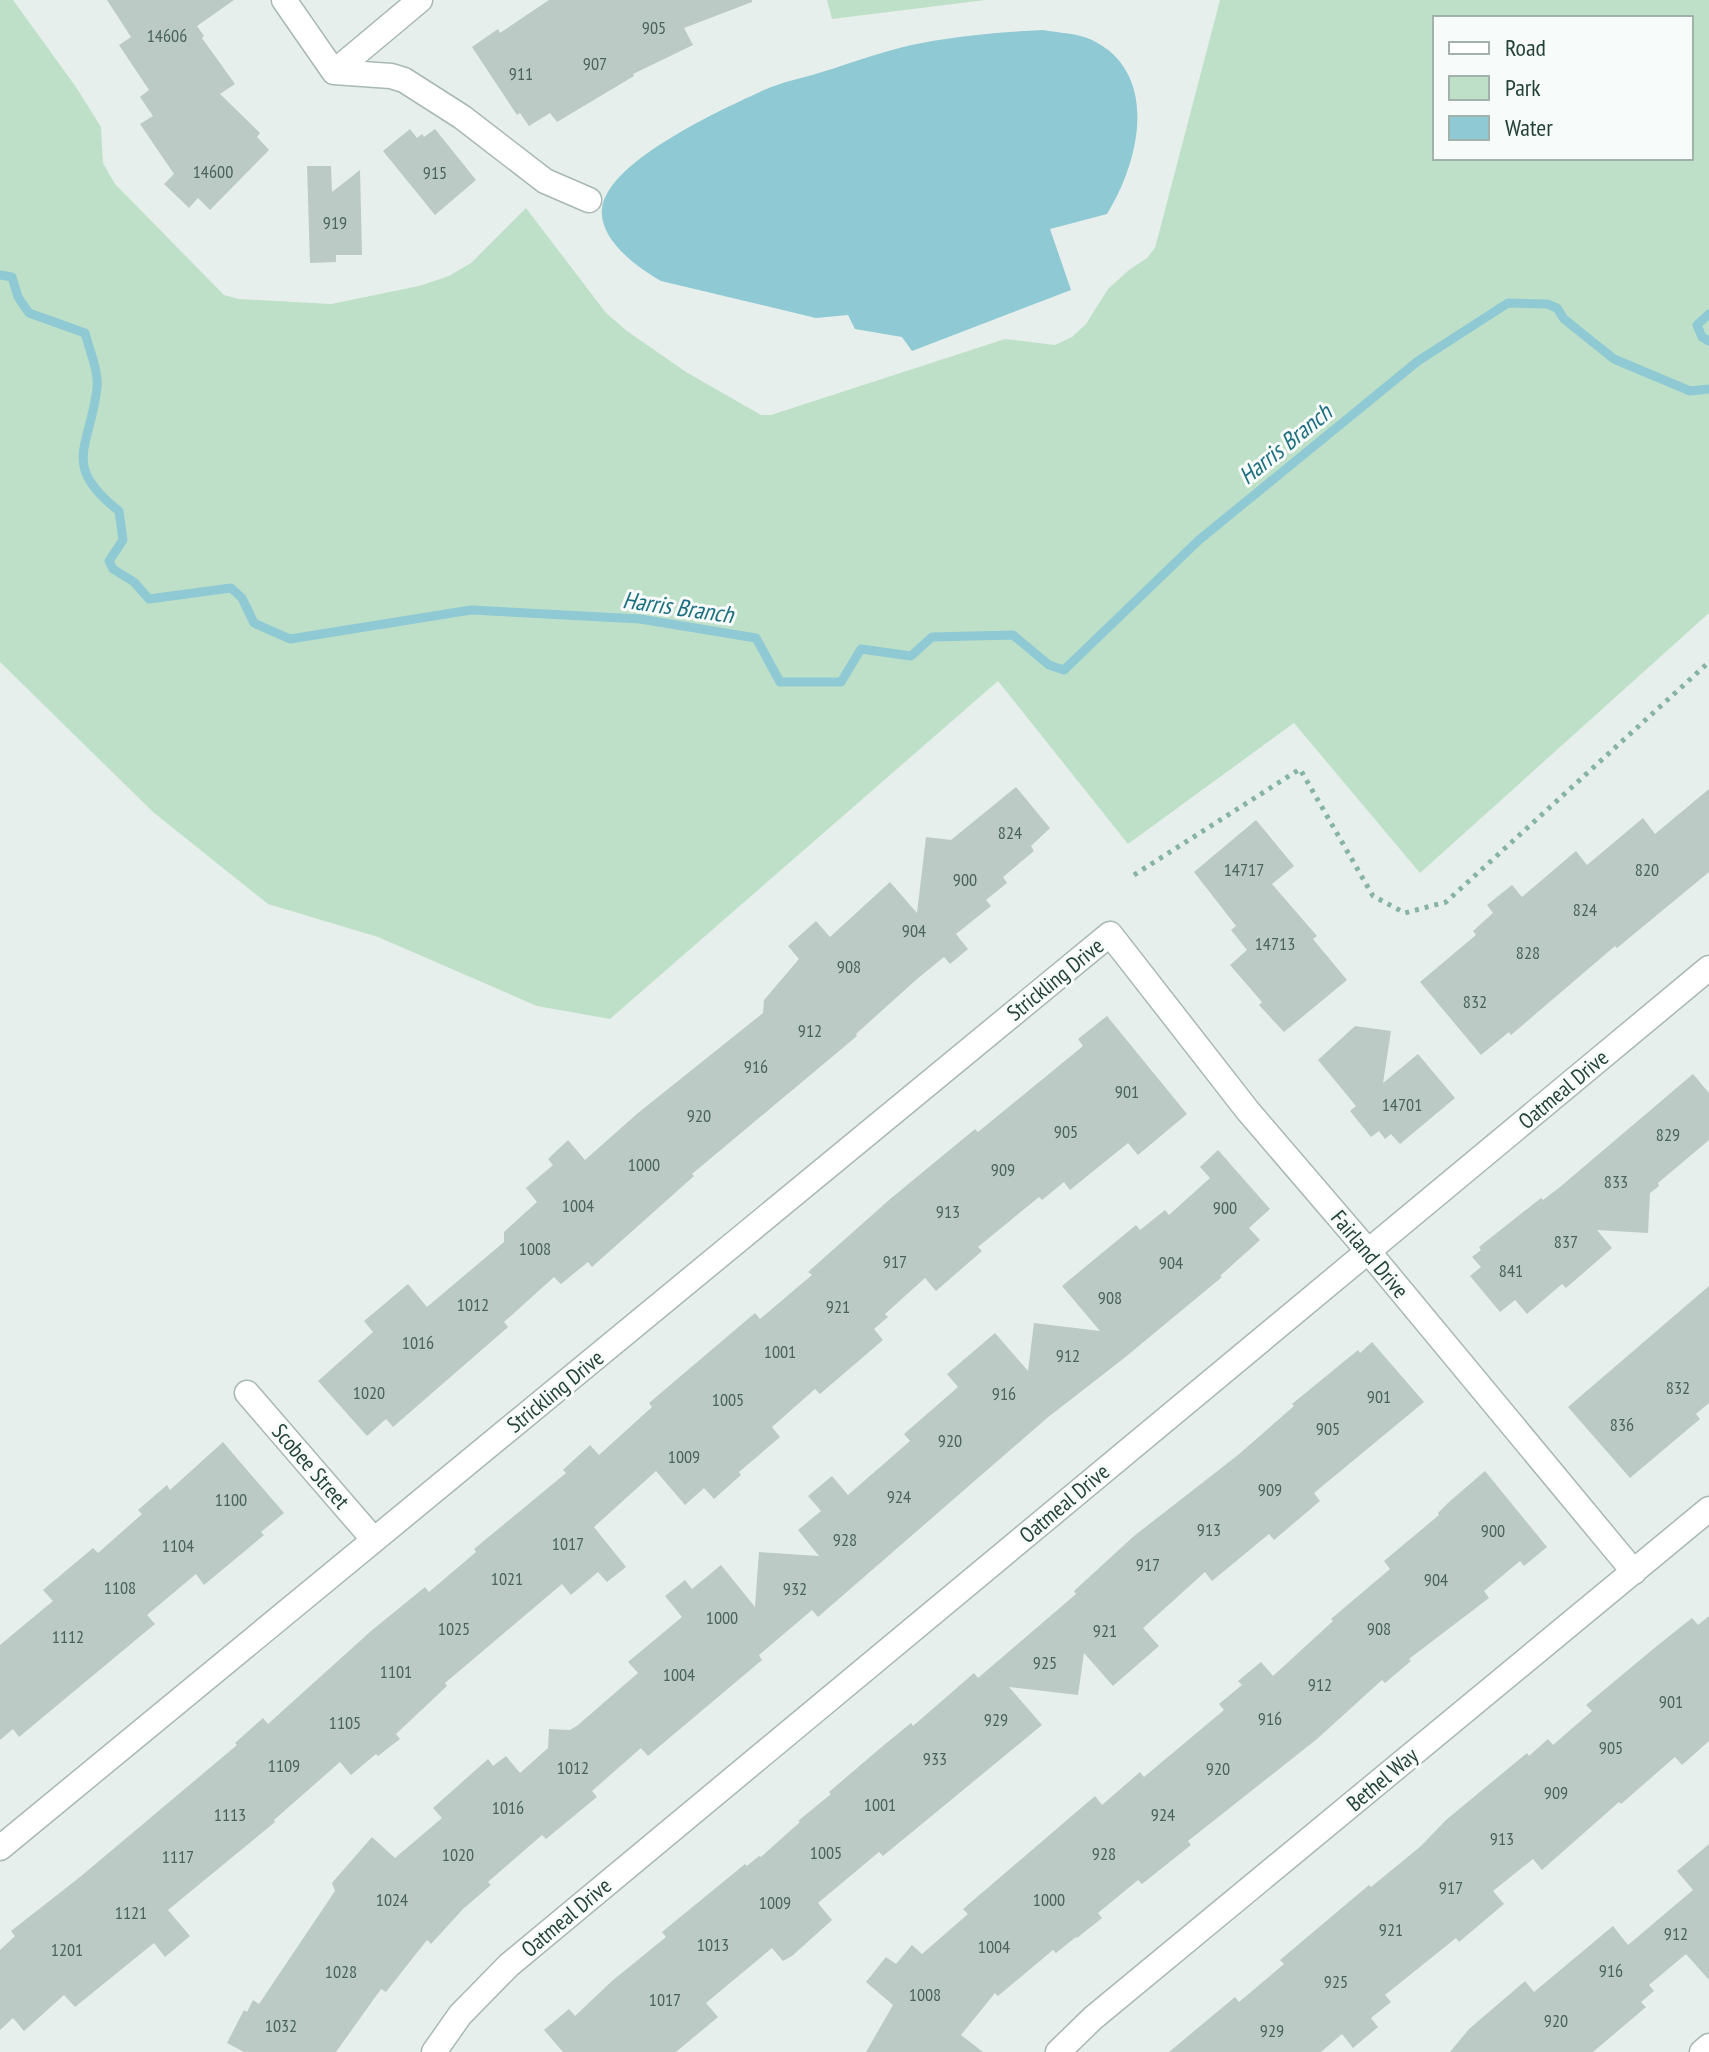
<svg xmlns="http://www.w3.org/2000/svg" width="1709" height="2052" viewBox="0 0 1709 2052" font-family="'PT Sans Narrow',sans-serif">
	<style>
		.green { fill: #bfe0c8; fill-rule: evenodd }
		.water { fill: #8ec9d4 }
		.lines { fill: none; stroke-linecap: round; stroke-linejoin: round }
		.stream { stroke: #8ec9d4; stroke-width: 9 }
		.building { fill: #bbcac4 }
		.minor-casing { stroke: #a8b8b2; stroke-width: 27 }
		.path { stroke: #86b3a5; stroke-width: 5; stroke-dasharray: 4 6; stroke-linecap: butt }
		.minor { stroke: #fff; stroke-width: 24 }
		.labels { text-anchor: middle; dominant-baseline: central; stroke-width: 6; stroke-linejoin: round; paint-order: stroke }
		.number-label { font-size: 18px; fill: #4a645c }
		.street-label { font-size: 22px; fill: #24423a; stroke: #f7fbf9 }
		.water-label { font-size: 24px; font-style: italic; fill: #1c6f80; stroke: #f7fbf9 }
	</style>
	<rect width="100%" height="100%" fill="#e6efeb"/>
	<path class="green" d="M0,0H13L76,87L101,127L103,163L115,184L224,295L239,299L331,304L419,286L449,276L471,263L526,208L606,313L627,331L686,372L761,415H771L1005,339L1055,345L1072,337L1086,324L1108,289L1129,270L1147,258L1155,248L1220,0H1709V613L1420,873L1294,723L1128,844L998,681L610,1019L537,1006L378,937L268,904L153,812L0,662ZM1435,18H1691V158H1435Z
		M827,0H985L832,19Z"/>
	<path class="water" d="M1043,30C1058,33 1078,33 1092,40C1160,73 1140,161 1107,214L1050,229L1071,290L912,351L902,337L855,329L848,315L816,318L661,281C638,268 599,240 602,209C607,161 723,109 764,90C782,82 803,78 822,72C855,62 888,49 922,43C962,35 1003,32 1043,30Z"/>
	<g class="lines">
		<path class="stream" d="M0,275L12,277L18,297L29,313L85,333C89,349 99,372 97,388C90,448 60,465 119,511L123,540L109,561L113,569L134,582L149,599L231,588L242,598L254,623L290,639L471,610L640,619L756,638L780,682H841L861,649L911,656L932,637L1013,635L1049,665L1064,670L1199,540L1418,361L1508,303L1547,304L1557,308L1564,319L1614,359L1690,391L1709,389
			M1709,314L1697,325L1702,337L1709,341"/>
	</g>
	<path class="building" d="M107,0H234L197,26L204,36L202,38L235,84L220,94L260,133L257,137L269,150L210,210L198,198L189,208L164,184L174,174L140,124L153,116L140,97L149,90L119,45L131,37Z
		M549,0H752V2L684,28L693,45L633,74L634,76L557,122L550,113L529,126L520,113L517,115L472,47L498,29L500,33Z
		M410,129L417,138L422,134L424,137L435,129L476,180L435,215L383,151Z
		M307,166H331L332,192L360,170L362,255H336V262L310,263Z
		M1016,787L1050,828L1031,846L1034,851L1003,877L1007,883L986,900L991,906L956,934L968,949L950,964L944,957L917,979L856,1034L857,1036L692,1174L694,1176L592,1267L588,1262L561,1284L554,1277L504,1322L508,1327L393,1427L386,1419L367,1436L318,1381L373,1332L364,1321L408,1284L427,1307L504,1242V1232L537,1202L526,1188L553,1165L548,1159L568,1140L585,1160L638,1113L763,1013L764,1000L799,959L788,946L816,921L830,937L890,882L917,913L926,837L951,840Z
		M1709,789V872L1617,948L1615,946L1511,1035L1509,1032L1481,1055L1420,982L1476,935L1473,931L1493,913L1487,905L1512,885L1522,897L1576,851L1587,865L1643,818L1655,834Z
		M1256,820L1294,866L1272,884L1317,936L1313,939L1347,980L1284,1032L1259,1005L1262,1002L1230,965L1247,950L1231,930L1236,926L1194,872Z
		M1107,1016L1187,1114L1138,1155L1128,1143L1070,1190L1064,1182L1042,1200L1039,1197L978,1247L982,1251L936,1291L925,1278L885,1314L888,1317L874,1329L883,1340L820,1394L815,1389L772,1427L780,1437L739,1472L741,1475L714,1499L704,1488L685,1505L656,1471L594,1527L626,1567L607,1582L598,1572L571,1595L562,1584L445,1683L447,1686L396,1734L400,1739L378,1756L376,1754L351,1775L340,1762L274,1820L275,1822L168,1910L190,1936L165,1957L154,1943L75,2007L64,1995L24,2031L13,2018L0,2030V1950L15,1936L11,1931L80,1877L237,1745L235,1743L263,1718L268,1724L371,1631L425,1587L429,1592L476,1552L474,1549L566,1473L563,1470L590,1445L599,1455L652,1407L649,1403L755,1313L760,1319L812,1275L808,1272L889,1200L975,1129L978,1132L1083,1046L1078,1039Z
		M1355,1026L1391,1031L1383,1083L1418,1054L1455,1098L1400,1144L1391,1134L1385,1139L1379,1131L1371,1137L1350,1111L1356,1106L1318,1060Z
		M1693,1074L1709,1093V1140L1658,1183L1659,1186L1650,1193L1648,1233L1597,1230L1612,1248L1566,1288L1562,1284L1527,1314L1515,1300L1500,1312L1470,1276L1481,1267L1472,1257L1481,1250L1479,1247L1541,1198L1543,1200L1560,1187Z
		M1218,1150L1270,1209L1249,1228L1260,1240L1220,1276L1222,1277L1123,1359L1047,1418L818,1617L812,1610L759,1655L762,1660L648,1756L641,1748L592,1791L597,1797L546,1839L542,1835L488,1882L491,1885L463,1909L431,1944L427,1940L386,1992L381,1989L336,2052H244L227,2043L244,2010L247,2012L253,2000L259,2004L335,1891L332,1883L372,1837L395,1858L442,1818L433,1808L488,1759L493,1766L506,1756L520,1773L548,1748L549,1729L570,1730L578,1725L638,1673L628,1662L682,1617L665,1596L685,1580L692,1589L721,1565L755,1607L759,1552L819,1556L798,1530L821,1511L808,1496L832,1476L848,1495L910,1441L904,1434L958,1387L947,1374L995,1333L1028,1371L1034,1323L1100,1331L1062,1286L1136,1225L1140,1230L1165,1210L1169,1215L1210,1178L1200,1167Z
		M1709,1286V1403L1696,1414L1700,1419L1630,1478L1568,1407Z
		M1372,1342L1424,1402L1314,1493L1320,1501L1274,1540L1269,1534L1212,1581L1205,1572L1143,1628L1159,1646L1113,1686L1084,1653L1078,1695L1009,1687L1042,1725L883,1856L879,1852L818,1903L832,1920L792,1956L783,1961L772,1948L706,2003L718,2017L676,2052H563L544,2030L569,2009L575,2016L612,1981L666,1937L662,1932L745,1864L747,1866L759,1856L761,1857L800,1822L798,1821L831,1794L829,1792L884,1745L911,1723L913,1726L974,1673L978,1678L1076,1594L1074,1591L1134,1536L1238,1455L1294,1406L1292,1404L1358,1350L1360,1353Z
		M223,1442L284,1513L261,1532L264,1535L204,1585L196,1574L147,1615L155,1624L19,1737L13,1729L0,1740V1645L53,1601L43,1590L93,1548L98,1553L142,1514L138,1510L167,1485L170,1490Z
		M1485,1471L1547,1547L1524,1566L1520,1561L1484,1591L1489,1598L1409,1659L1411,1661L1385,1683L1382,1680L1317,1739L1188,1841L1191,1845L1142,1884L1138,1880L1098,1913L1102,1918L1077,1938L1076,1937L1056,1953L1053,1950L998,1996L995,1993L961,2035L983,2052H866L893,2005L866,1982L886,1957L896,1964L912,1945L922,1954L968,1914L963,1909L1095,1796L1102,1805L1140,1772L1144,1777L1224,1710L1219,1704L1242,1685L1238,1681L1261,1662L1273,1676L1333,1621L1331,1619L1390,1569L1384,1561L1439,1515L1438,1513L1449,1502Z
		M1709,1616V1741L1682,1765L1675,1757L1621,1804L1619,1802L1542,1870L1533,1859L1493,1891L1504,1904L1459,1942L1456,1938L1385,1995L1391,2002L1371,2018L1378,2027L1353,2048L1342,2034L1321,2052H1169L1235,1997L1239,2002L1284,1964L1280,1960L1369,1885L1371,1887L1421,1846L1446,1820L1527,1753L1529,1756L1548,1739L1553,1745L1592,1711L1586,1705L1658,1645L1692,1618L1698,1625Z
		M1709,1844V1980L1686,1954L1649,1985L1654,1991L1641,2002L1646,2007L1593,2052H1450L1469,2029L1525,1981L1534,1992L1613,1926L1628,1945L1693,1890L1677,1871Z"/>
	<g class="lines">
		<g class="minor-casing">
			<path id="minor" d="M284,0L334,72
				M334,72L391,76L404,80L462,117L545,181L589,200
				M334,72L420,0
				M247,1393L374,1540
				M0,1848L1110,934L1248,1111L1368,1251L1634,1572
				M434,2052L460,2015L509,1965L1709,968
				M1058,2052L1093,2018L1709,1509
				M1702,2052L1709,2046"/>
		</g>
		<path class="path" d="M1134,875L1300,769L1373,896L1405,913L1446,902L1709,662"/>
		<use href="#minor" class="minor"/>
	</g>
	<g class="labels">
		<g class="number-label">
			<text x="654" y="27">905</text>
			<text x="167" y="35">14606</text>
			<text x="595" y="63">907</text>
			<text x="521" y="73">911</text>
			<text x="213" y="171">14600</text>
			<text x="435" y="172">915</text>
			<text x="335" y="222">919</text>
			<text x="1010" y="832">824</text>
			<text x="1244" y="869">14717</text>
			<text x="1647" y="869">820</text>
			<text x="965" y="879">900</text>
			<text x="1585" y="909">824</text>
			<text x="914" y="930">904</text>
			<text x="1275" y="943">14713</text>
			<text x="1528" y="952">828</text>
			<text x="849" y="966">908</text>
			<text x="1475" y="1001">832</text>
			<text x="810" y="1030">912</text>
			<text x="756" y="1066">916</text>
			<text x="1127" y="1091">901</text>
			<text x="1402" y="1104">14701</text>
			<text x="699" y="1115">920</text>
			<text x="1066" y="1131">905</text>
			<text x="1668" y="1134">829</text>
			<text x="644" y="1164">1000</text>
			<text x="1003" y="1169">909</text>
			<text x="1616" y="1181">833</text>
			<text x="578" y="1205">1004</text>
			<text x="1225" y="1207">900</text>
			<text x="948" y="1211">913</text>
			<text x="1566" y="1241">837</text>
			<text x="535" y="1248">1008</text>
			<text x="895" y="1261">917</text>
			<text x="1171" y="1262">904</text>
			<text x="1511" y="1270">841</text>
			<text x="1110" y="1297">908</text>
			<text x="473" y="1304">1012</text>
			<text x="838" y="1306">921</text>
			<text x="418" y="1342">1016</text>
			<text x="780" y="1351">1001</text>
			<text x="1068" y="1355">912</text>
			<text x="1678" y="1387">832</text>
			<text x="369" y="1392">1020</text>
			<text x="1004" y="1393">916</text>
			<text x="1379" y="1396">901</text>
			<text x="728" y="1399">1005</text>
			<text x="1622" y="1424">836</text>
			<text x="1328" y="1428">905</text>
			<text x="950" y="1440">920</text>
			<text x="684" y="1456">1009</text>
			<text x="1270" y="1489">909</text>
			<text x="899" y="1496">924</text>
			<text x="231" y="1499">1100</text>
			<text x="1209" y="1529">913</text>
			<text x="1493" y="1530">900</text>
			<text x="845" y="1539">928</text>
			<text x="568" y="1543">1017</text>
			<text x="178" y="1545">1104</text>
			<text x="1148" y="1564">917</text>
			<text x="507" y="1578">1021</text>
			<text x="1436" y="1579">904</text>
			<text x="120" y="1587">1108</text>
			<text x="795" y="1588">932</text>
			<text x="722" y="1617">1000</text>
			<text x="454" y="1628">1025</text>
			<text x="1379" y="1628">908</text>
			<text x="1105" y="1630">921</text>
			<text x="68" y="1636">1112</text>
			<text x="1045" y="1662">925</text>
			<text x="396" y="1671">1101</text>
			<text x="679" y="1674">1004</text>
			<text x="1320" y="1684">912</text>
			<text x="1671" y="1701">901</text>
			<text x="1270" y="1718">916</text>
			<text x="996" y="1719">929</text>
			<text x="345" y="1722">1105</text>
			<text x="1611" y="1747">905</text>
			<text x="935" y="1758">933</text>
			<text x="284" y="1765">1109</text>
			<text x="573" y="1767">1012</text>
			<text x="1218" y="1768">920</text>
			<text x="1556" y="1792">909</text>
			<text x="880" y="1804">1001</text>
			<text x="508" y="1807">1016</text>
			<text x="230" y="1814">1113</text>
			<text x="1163" y="1814">924</text>
			<text x="1502" y="1838">913</text>
			<text x="826" y="1852">1005</text>
			<text x="1104" y="1853">928</text>
			<text x="458" y="1854">1020</text>
			<text x="178" y="1856">1117</text>
			<text x="1451" y="1887">917</text>
			<text x="392" y="1899">1024</text>
			<text x="1049" y="1899">1000</text>
			<text x="775" y="1902">1009</text>
			<text x="131" y="1912">1121</text>
			<text x="1391" y="1929">921</text>
			<text x="1676" y="1933">912</text>
			<text x="713" y="1944">1013</text>
			<text x="994" y="1946">1004</text>
			<text x="67" y="1949">1201</text>
			<text x="1611" y="1970">916</text>
			<text x="341" y="1971">1028</text>
			<text x="1336" y="1981">925</text>
			<text x="925" y="1994">1008</text>
			<text x="665" y="1999">1017</text>
			<text x="1556" y="2020">920</text>
			<text x="281" y="2025">1032</text>
			<text x="1272" y="2030">929</text>
		</g>
		<g class="street-label">
			<text transform="translate(1055 979) rotate(-39)">Strickling Drive</text>
			<text transform="translate(1563 1089) rotate(-40)">Oatmeal Drive</text>
			<text transform="translate(1370 1254) rotate(50)">Fairland Drive</text>
			<text transform="translate(555 1391) rotate(-39)">Strickling Drive</text>
			<text transform="translate(311 1466) rotate(49)">Scobee Street</text>
			<text transform="translate(1064 1503) rotate(-40)">Oatmeal Drive</text>
			<text transform="translate(1382 1779) rotate(-40)">Bethel Way</text>
			<text transform="translate(566 1917) rotate(-40)">Oatmeal Drive</text>
		</g>
		<g class="water-label">
			<text transform="translate(1285 444) rotate(-39)">Harris Branch</text>
			<text transform="translate(678 607) rotate(8)">Harris Branch</text>
		</g>
	</g>
	<rect x="1433" y="16" width="260" height="144" fill="#f7fbf9" stroke="#a3b1ad" stroke-width="2"/>
	<rect x="1449" y="42" width="40" height="12" fill="#ffffff" stroke="#a3b1ad" stroke-width="2"/>
	<text x="1505" y="56" font-size="24" fill="#24423a">Road</text>
	<rect x="1449" y="76" width="40" height="24" fill="#bfe0c8" stroke="#a3b1ad" stroke-width="2"/>
	<text x="1505" y="96" font-size="24" fill="#24423a">Park</text>
	<rect x="1449" y="116" width="40" height="24" fill="#8ec9d4" stroke="#a3b1ad" stroke-width="2"/>
	<text x="1505" y="136" font-size="24" fill="#24423a">Water</text>
</svg>
